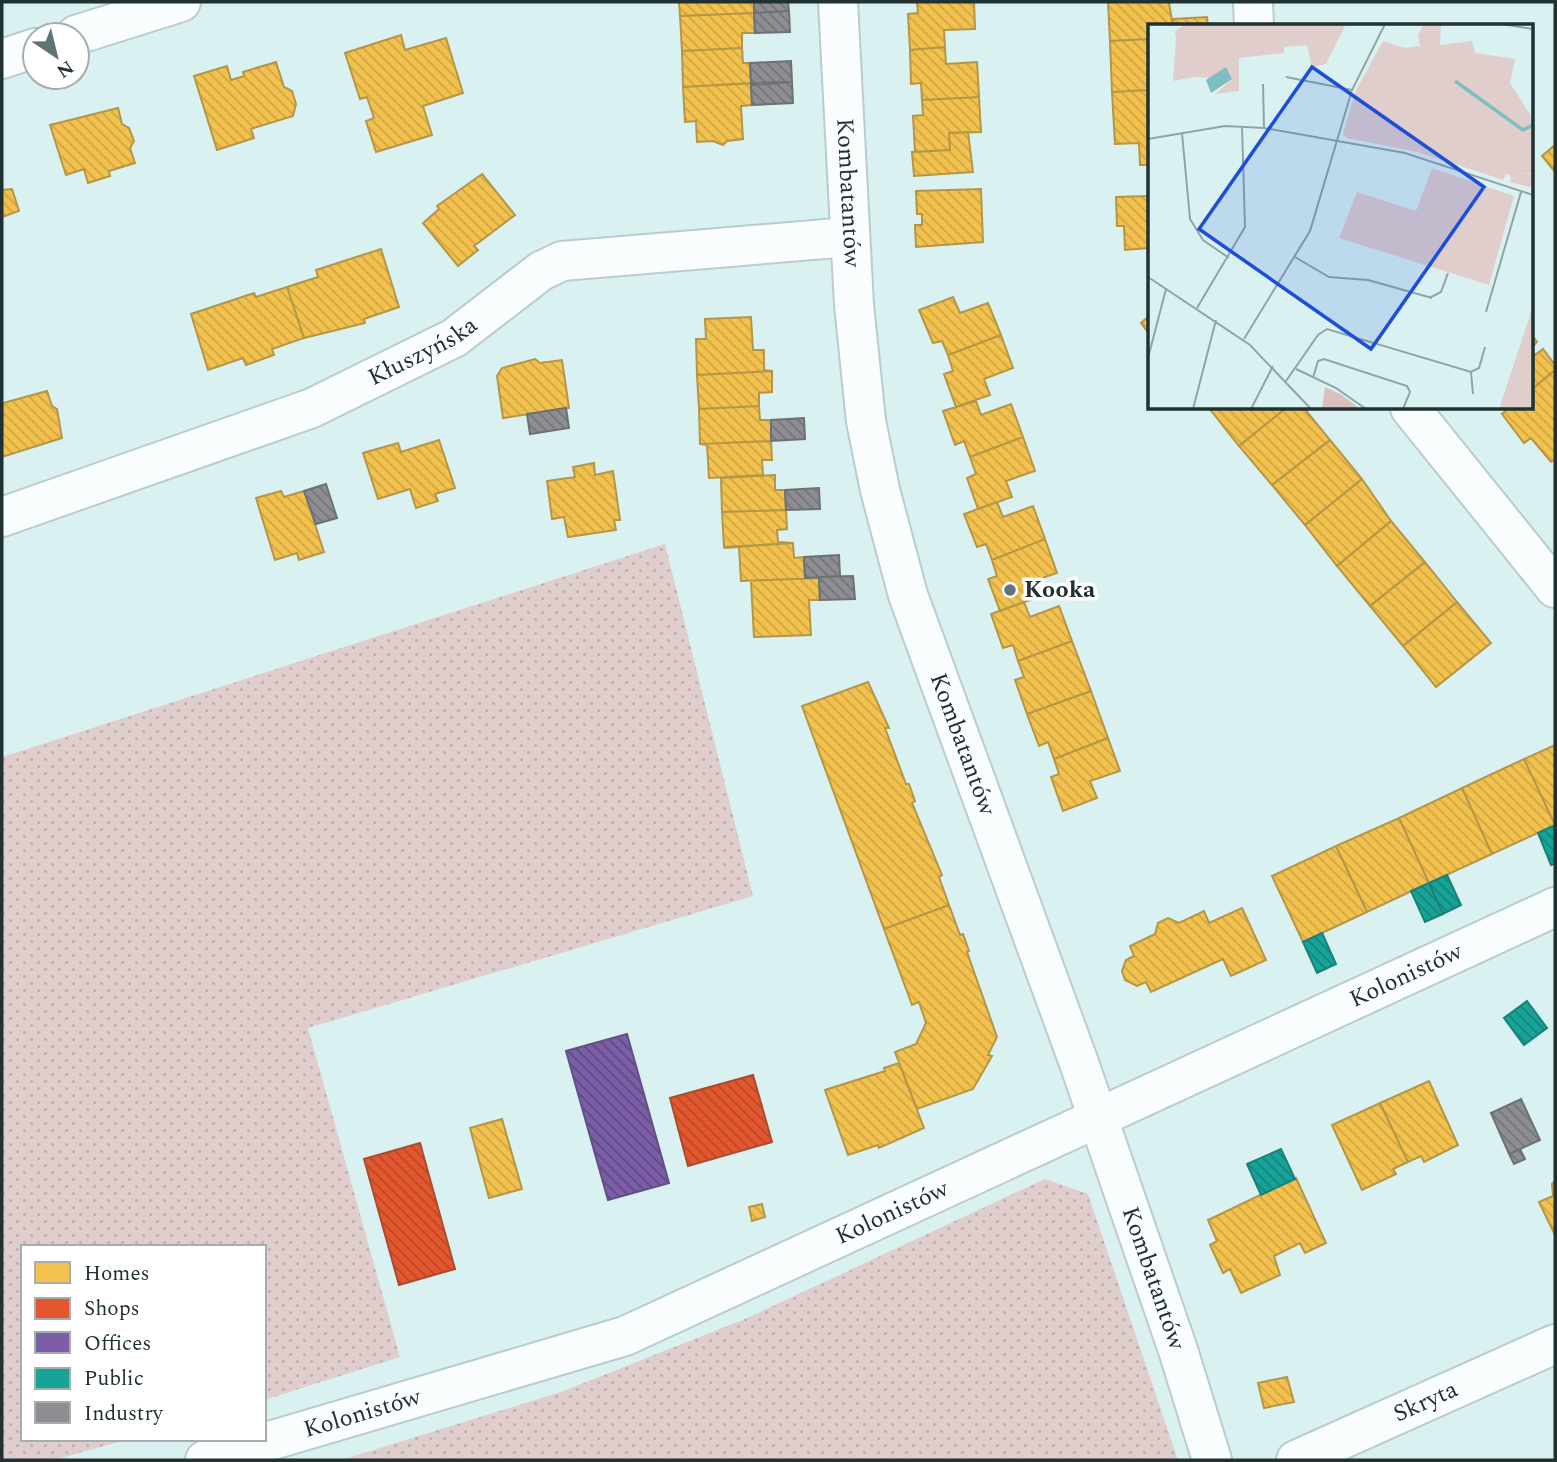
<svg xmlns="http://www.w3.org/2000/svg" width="1557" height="1462" viewBox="0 0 1557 1462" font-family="Spectral,serif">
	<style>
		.grass { fill: url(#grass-dots) }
		.homes { fill: url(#homes-back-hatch); stroke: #b39646; stroke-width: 2 }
		.shops { fill: url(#shops-back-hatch); stroke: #a94c2f; stroke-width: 2 }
		.offices { fill: url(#offices-back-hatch); stroke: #605084; stroke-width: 2 }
		.public { fill: url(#public-back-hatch); stroke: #1a8179; stroke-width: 2 }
		.industry { fill: url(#industry-back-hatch); stroke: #6c7175; stroke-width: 2 }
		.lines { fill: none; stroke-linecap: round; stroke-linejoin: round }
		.minor-casing { stroke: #bacccd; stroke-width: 42 }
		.minor { stroke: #f9fdfd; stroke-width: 38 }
		.poi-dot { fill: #617475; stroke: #fff; stroke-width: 2.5 }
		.labels { text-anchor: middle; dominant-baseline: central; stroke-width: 7; stroke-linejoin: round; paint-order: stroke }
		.street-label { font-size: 24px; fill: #203132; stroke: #fff }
		.poi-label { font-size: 24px; font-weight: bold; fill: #203132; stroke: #fff; text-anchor: start }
		.inset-river { fill: none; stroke: #7ebec0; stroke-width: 3.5 }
		.inset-road { fill: none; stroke: #90a4a5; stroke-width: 2 }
		.view { fill: #1d4ed8; fill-opacity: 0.15; stroke: #1d4ed8; stroke-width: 3.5 }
		.inset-edge { fill: none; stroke: #203132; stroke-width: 3.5 }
	</style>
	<defs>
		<pattern id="grass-dots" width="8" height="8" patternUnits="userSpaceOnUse" patternTransform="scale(1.75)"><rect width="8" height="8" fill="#e0cecc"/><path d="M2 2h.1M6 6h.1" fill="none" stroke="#c0b1b0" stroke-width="1.8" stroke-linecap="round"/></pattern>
		<pattern id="homes-back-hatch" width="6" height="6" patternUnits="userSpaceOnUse" patternTransform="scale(1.75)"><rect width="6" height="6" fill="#f2c14e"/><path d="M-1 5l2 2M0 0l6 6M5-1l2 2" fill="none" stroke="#cfa645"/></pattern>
		<pattern id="shops-back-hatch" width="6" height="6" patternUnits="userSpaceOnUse" patternTransform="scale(1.75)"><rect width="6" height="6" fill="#e4572e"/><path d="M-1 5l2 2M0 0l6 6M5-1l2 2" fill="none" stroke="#b84928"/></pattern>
		<pattern id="offices-back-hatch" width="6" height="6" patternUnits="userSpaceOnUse" patternTransform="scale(1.75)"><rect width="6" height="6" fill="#7b5ea7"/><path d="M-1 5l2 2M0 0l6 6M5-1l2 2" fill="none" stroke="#5f4a81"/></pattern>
		<pattern id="public-back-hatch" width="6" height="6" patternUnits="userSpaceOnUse" patternTransform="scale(1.75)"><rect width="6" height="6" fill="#17a398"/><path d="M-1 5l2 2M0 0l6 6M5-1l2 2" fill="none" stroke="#14857d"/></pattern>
		<pattern id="industry-back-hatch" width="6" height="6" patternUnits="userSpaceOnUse" patternTransform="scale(1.75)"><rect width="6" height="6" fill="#8d8d92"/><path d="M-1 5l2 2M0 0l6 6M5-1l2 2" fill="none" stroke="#737478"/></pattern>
	</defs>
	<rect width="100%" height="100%" fill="#daf1f2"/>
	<path class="grass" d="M665,544L753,896L308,1028L400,1357L264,1400V1247H23V1439H129L54,1460H2V757Z
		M1045,1179L1088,1194L1178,1460H341L561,1392L745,1319Z"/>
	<path class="homes" d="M679,2H754V13L680,16Z
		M917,2H974L975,29L944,30L945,47L910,50L908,14L918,13Z
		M1108,2H1172L1169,3L1173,26H1149V39L1110,41Z
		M754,13L755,33H742V48L682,51L680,16Z
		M1207,17L1208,26H1173V19Z
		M401,35L405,50L446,38L463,93L423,106L432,135L376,152L366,121L374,118L367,97L360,99L345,53Z
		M1149,39V90L1112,92L1110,41Z
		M945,47L946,64L977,62L979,97L922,100L921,83L911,84L910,50Z
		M742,48L743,63H750L751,83L683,87L682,51Z
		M276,62L284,87L292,91L296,104L293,116L251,129L254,138L217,150L194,76L227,66L231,80L244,76L243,72Z
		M758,83L751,85L752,105L741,106L743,139L727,141L723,145L713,141L697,142L696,121L685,122L683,87Z
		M1149,90V165H1140L1139,143L1115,144L1112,92Z
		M979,97L981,132L949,133L950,150L915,152L913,116L923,115L922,100Z
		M118,108L122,124L129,128L134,141L130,148L135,163L109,171L110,176L88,183L84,169L66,175L50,125Z
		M968,132L973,172L914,176L912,152L950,150L949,133Z
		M1555,145V172L1542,156Z
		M482,174L515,215L474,246L478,250L458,266L423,223L439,209L437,206Z
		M12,189L19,211L2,217V190Z
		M981,189L983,242L916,247L915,225H922V214H917L916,191Z
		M1149,196V248L1125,250L1124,226H1117L1116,197Z
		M381,249L399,307L364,319L365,323L304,338L287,287L318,277L316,270Z
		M287,287L304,338L272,349L274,355L246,365L243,358L208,370L191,314L254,293L256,297Z
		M953,297L960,313L988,303L1001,335L948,355L942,341L933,343L919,310Z
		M1149,316V334L1141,323Z
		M751,317L753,350H764V370L772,371L697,375L696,339H706L705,319Z
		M1531,334L1537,342L1531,348Z
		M1001,335L1013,368L984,379L990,395L956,407L944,374L953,371L948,355Z
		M1531,349L1535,355L1543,349L1555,365V370L1531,390Z
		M535,359L540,363L562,360L569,408L503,418L497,376L502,368Z
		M1555,370V459L1551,462L1531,438L1524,443L1502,414L1509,408H1531V390Z
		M772,371V392L759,393V406L699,409L697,375Z
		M47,391L52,406L57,409L62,438L2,457L3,403Z
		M976,401L981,415L1011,404L1023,437L970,457L964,441L955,445L943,411Z
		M759,406L760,420H771V441L700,444L699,409Z
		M1209,408H1286L1239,446Z
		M1286,408H1304L1330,440L1272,485L1239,446Z
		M1023,437L1035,471L1006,481L1012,497L978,509L967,478L976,474L970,457Z
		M439,440L455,488L435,494L438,501L416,508L410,489L378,499L363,453L398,443L401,452Z
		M1330,440L1362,479L1305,525L1272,485Z
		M771,441L772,460H762L763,475L709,478L707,445L700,444Z
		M594,463L595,475L613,471L620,520H614L616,530L568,537L564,517L552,519L547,481L575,477L573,467Z
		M775,475V490H785L786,510L722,512L721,478Z
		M1362,479L1391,521L1337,566L1305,525Z
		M281,491L284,497L304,491L324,552L299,560L297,553L275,560L256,498Z
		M997,502L1003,517L1033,506L1045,539L992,560L986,544L977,547L964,514Z
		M786,510L787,529L777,530L778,542L793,543L724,547L722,512Z
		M1391,521L1425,562L1370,606L1337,566Z
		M1045,539L1057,573L1028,583L1033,599L1000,611L988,579L997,576L992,560Z
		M793,543L794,558L804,557L805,578H819L741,581L739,547L724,548Z
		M1425,562L1457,602L1403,646L1370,606Z
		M819,578L820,600H809L811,635L754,637L751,581H741Z
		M1024,602L1030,617L1059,606L1072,641L1018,661L1013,645L1003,648L991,614Z
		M1457,602L1491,643L1436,687L1403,646Z
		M1072,641L1091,691L1027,714L1015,680L1024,677L1018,661Z
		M868,682L889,728H885L906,784H909L915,801L912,803L942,875L939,877L949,905L884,929L802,706Z
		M1091,691L1108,738L1054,759L1048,742L1039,746L1027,714Z
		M1108,738L1120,771L1090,781L1097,798L1063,811L1051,777L1059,774L1054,759Z
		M1555,745V825L1524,759Z
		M1524,759L1555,825L1492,854L1462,788Z
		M1462,788L1492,854L1429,883L1399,818Z
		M1399,818L1429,883L1367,912L1336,846Z
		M1336,846L1367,912L1303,942L1272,876Z
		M949,905L960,935L963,934L969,951L967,952L997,1037L988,1055L992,1056L973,1089L917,1109L895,1052L916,1044L926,1023L919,1002L912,1005L884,929Z
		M1242,908L1266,960L1231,976L1223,959L1151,992L1146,982L1137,986L1125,980L1122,971L1126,960L1134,956L1130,946L1155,934L1158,923L1168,918L1179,923L1204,911L1209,923Z
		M899,1063L924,1128L879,1148L878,1145L848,1155L825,1090L885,1071L884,1068Z
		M1429,1081L1458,1145L1424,1162L1421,1156L1408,1162L1380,1103Z
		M1380,1103L1408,1162L1393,1169L1396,1174L1362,1190L1332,1125Z
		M502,1119L522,1189L489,1198L470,1128Z
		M1296,1178L1326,1243L1305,1253L1300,1243L1274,1256L1280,1275L1241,1293L1230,1269L1223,1273L1210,1245L1217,1241L1208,1220Z
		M1555,1181V1235L1539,1202L1553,1196L1552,1184Z
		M762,1204L765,1217L752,1221L749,1207Z
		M1287,1377L1294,1402L1264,1408L1258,1383Z"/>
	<path class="shops" d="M753,1075L772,1142L688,1166L670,1098Z
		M420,1143L455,1269L399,1285L364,1159Z"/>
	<path class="offices" d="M627,1034L669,1183L608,1200L566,1051Z"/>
	<path class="public" d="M1555,825V864L1551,865L1538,833Z
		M1447,875L1461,905L1443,914L1429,883Z
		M1429,883L1443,914L1425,922L1411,891Z
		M1322,933L1336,964L1317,973L1303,942Z
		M1527,1001L1547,1028L1524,1045L1504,1018Z
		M1281,1149L1295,1179L1261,1195L1247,1164Z"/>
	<path class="industry" d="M754,2H788L789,11L754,13Z
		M789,11L790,32L755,33L754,13Z
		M791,61L792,82L751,83L750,63Z
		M792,82L793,103L752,105L751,85Z
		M566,408L569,428L530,434L527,414Z
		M804,418L805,439L771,441V420Z
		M326,484L337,518L316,524L304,491Z
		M819,488L820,509L786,510L785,490Z
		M839,555L840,576L805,578L804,557Z
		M853,576L855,599L820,600L819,577Z
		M1521,1099L1540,1140L1509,1154L1491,1113Z
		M1520,1149L1525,1159L1514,1164L1509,1154Z"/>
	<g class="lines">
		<g class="minor-casing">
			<g id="minor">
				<path id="s1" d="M838,2L854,305L866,421L880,490L908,595L1079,1063L1178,1350L1212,1460"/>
				<path d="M1253,2L1254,26"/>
				<path d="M76,35L181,2"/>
				<path d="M2,59L35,48"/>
				<path d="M1410,408L1555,588"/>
				<path id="s2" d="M2,517L312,408L454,338L541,271L562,261L849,237"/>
				<path id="s3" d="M205,1460L625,1336L1555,907"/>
				<path id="s4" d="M1296,1460L1555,1344"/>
			</g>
		</g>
		<use href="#minor" class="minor"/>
	</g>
	<circle class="poi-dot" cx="1010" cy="590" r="7"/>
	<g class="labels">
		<g class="street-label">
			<text stroke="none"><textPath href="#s1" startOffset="191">Kombatantów</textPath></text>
			<text stroke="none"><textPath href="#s2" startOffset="453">Kłuszyńska</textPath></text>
			<text stroke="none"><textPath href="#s1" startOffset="758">Kombatantów</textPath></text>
			<text stroke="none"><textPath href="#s3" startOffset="1298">Kolonistów</textPath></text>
			<text stroke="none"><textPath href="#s3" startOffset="732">Kolonistów</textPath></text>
			<text stroke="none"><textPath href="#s1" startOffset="1325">Kombatantów</textPath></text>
			<text stroke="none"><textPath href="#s4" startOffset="142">Skryta</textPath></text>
			<text stroke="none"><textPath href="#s3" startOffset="164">Kolonistów</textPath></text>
		</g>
		<g class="poi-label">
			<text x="1024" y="590">Kooka</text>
		</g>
	</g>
	<g transform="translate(1148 24)">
		<rect width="385" height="385" fill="#daf1f2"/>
		<path d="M125,0H198L178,40L164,43L159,21L136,23V29L91,34V67L67,70L84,55L46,53L25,57L28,15L60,42ZM276,0H293L292,21L324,17L327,29L367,35L362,59L385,95V105L382,109H369V102L340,91L322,145L269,128L199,114L195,109L208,66L235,17L257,24L272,22L270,11ZM284,144L366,172L341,261L191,214L209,168L268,187ZM385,282V385H351Z" fill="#e0cecc"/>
		<path d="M177,363L194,371L212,385H174Z" fill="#d9c0bd"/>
		<path d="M38,0H125L60,43L28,15L27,7ZM271,23L310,27L350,38L358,47L350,57L256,72L226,68L220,58L224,45L241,29Z" fill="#e0cecc"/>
		<path d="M340,91L369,102V109H382L385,105V150L372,148L385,151V164L362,158L363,152L358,150L355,156L322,145Z" fill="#e0cecc"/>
		<path d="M339,120L362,128L358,141L335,133Z" fill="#e0cecc"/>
		<path d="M78,43L84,55L63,69L58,56Z" fill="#7ebec0"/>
		<path class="inset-river" d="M307,57L375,106L385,101"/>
		<path class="inset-road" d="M353,0L385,5M138,53L204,66M115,60L116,104M34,109L42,195L55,216L81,234M0,115L77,102L116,104L257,129L385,171M147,233L181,253L220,256L284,274M0,253L102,321L163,385M283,273L293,268L300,249M49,284L97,203L94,102M338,288L373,168M96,315L162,207L204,66L237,0M0,334L18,265M148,345L188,364L218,385M323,348L325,370M165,354L170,337L176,335L259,362L262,368L255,385M138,357L170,311L179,305L323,348L331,344L337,323M45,385L68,296M103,385L125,342"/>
		<path class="view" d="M164,43L336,163L223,325L51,205Z"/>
		<rect width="385" height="385" class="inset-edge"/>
	</g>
	<rect width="1557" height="1462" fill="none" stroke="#203132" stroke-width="7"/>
	<rect x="21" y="1245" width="245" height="196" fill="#ffffff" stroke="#a6adad" stroke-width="2"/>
	<rect x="35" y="1262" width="35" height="21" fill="#f2c14e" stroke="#a6adad" stroke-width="2"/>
	<text x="84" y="1280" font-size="21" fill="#203132">Homes</text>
	<rect x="35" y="1298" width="35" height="21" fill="#e4572e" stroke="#a6adad" stroke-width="2"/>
	<text x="84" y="1315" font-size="21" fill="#203132">Shops</text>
	<rect x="35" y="1332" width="35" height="21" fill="#7b5ea7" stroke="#a6adad" stroke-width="2"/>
	<text x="84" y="1350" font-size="21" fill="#203132">Offices</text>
	<rect x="35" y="1368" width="35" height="21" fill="#17a398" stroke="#a6adad" stroke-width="2"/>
	<text x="84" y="1385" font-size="21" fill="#203132">Public</text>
	<rect x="35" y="1402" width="35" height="21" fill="#8d8d92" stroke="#a6adad" stroke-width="2"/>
	<text x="84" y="1420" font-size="21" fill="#203132">Industry</text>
	<g transform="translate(56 56) rotate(145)"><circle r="33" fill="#ffffff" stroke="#a6adad" stroke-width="2"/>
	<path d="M0-5L12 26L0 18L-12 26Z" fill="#617475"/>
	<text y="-10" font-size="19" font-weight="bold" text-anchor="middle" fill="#203132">N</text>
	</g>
</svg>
